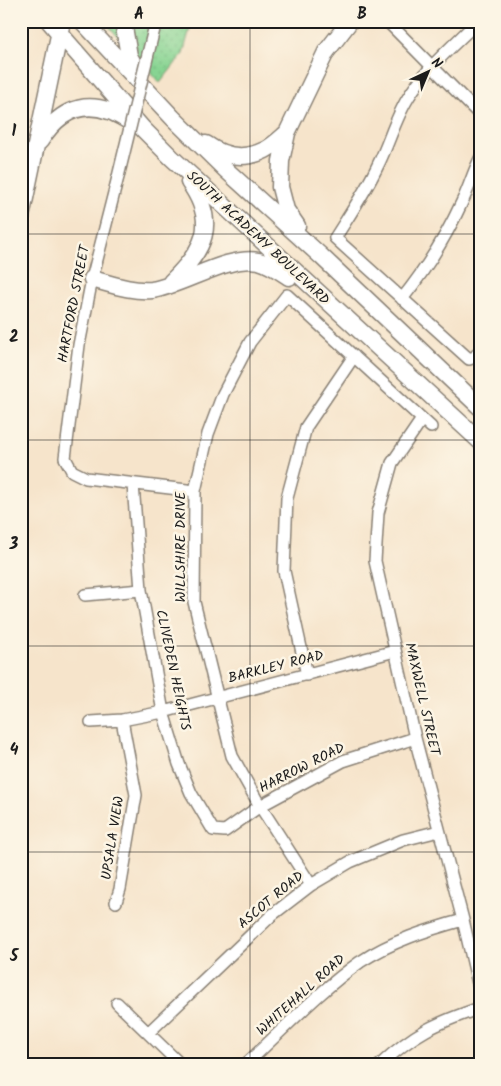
<svg xmlns="http://www.w3.org/2000/svg" width="501" height="1086" viewBox="0 0 501 1086" font-family="Kalam,sans-serif">
	<style>
		.grass { fill: url(#grass-dots); stroke: #527857 }
		.lines { fill: none; stroke-linecap: round; stroke-linejoin: round }
		.minor-casing { stroke: #898074; stroke-width: 14 }
		.highway-casing { stroke: #898074; stroke-width: 19 }
		.minor { stroke: #fff; stroke-width: 11 }
		.highway { stroke: #fff; stroke-width: 16 }
		.minor-bridge-casing { stroke: #898074; stroke-width: 14; stroke-linecap: butt }
		.minor-bridge { stroke: #fff; stroke-width: 11 }
		.grid { fill: none; stroke: #1c1c1c; stroke-width: 1; stroke-opacity: 0.55 }
		.labels { text-anchor: middle; dominant-baseline: central; stroke-width: 5; stroke-linejoin: round; paint-order: stroke }
		.street-label { font-size: 14px; fill: #1c1c1c; stroke: #fcf5e5 }
		.neatline { fill: none; stroke: #1c1c1c; stroke-width: 2 }
		.grid-label { font-size: 16px; text-anchor: middle; font-weight: bold; fill: #1c1c1c }
	</style>
	<defs>
		<pattern id="grass-dots" width="8" height="8" patternUnits="userSpaceOnUse" patternTransform="scale(1.25)"><rect width="8" height="8" fill="#87d492"/><path d="M2 2h.1M6 6h.1" fill="none" stroke="#74b57d" stroke-width="1.8" stroke-linecap="round"/></pattern>
	</defs>
	<rect width="100%" height="100%" fill="#fcf5e5"/>
	<filter id="ink" filterUnits="userSpaceOnUse"><feTurbulence type="fractalNoise" baseFrequency=".02" numOctaves="2"/><feDisplacementMap in="SourceGraphic" scale="10" xChannelSelector="R" yChannelSelector="G"/><feConvolveMatrix kernelMatrix="1 2 1 2 8 2 1 2 1" color-interpolation-filters="sRGB"/></filter>
	<filter id="wash" filterUnits="userSpaceOnUse"><feTurbulence type="fractalNoise" baseFrequency=".0096" numOctaves="4" result="noise"/><feDisplacementMap in="SourceGraphic" scale="20" xChannelSelector="R" yChannelSelector="G"/><feGaussianBlur stdDeviation="1.12" result="paint"/><feColorMatrix in="noise" values="0 0 0 0 0 0 0 0 0 0 0 0 0 0 0 0 0 1.4 0 .05"/><feComposite in="paint" operator="in"/></filter>
	<g filter="url(#wash)">
		<rect width="100%" height="100%" fill="#f6e4cb"/>
		<path class="grass" d="M104,21H192L183,54L160,83Z"/>
	</g>
	<g filter="url(#ink)">
		<g class="lines">
			<g class="minor-casing">
				<path id="minor" d="M387,21L480,115
					M478,21C454,45 425,69 408,98C395,119 389,143 378,165C366,191 350,214 335,238L469,359L475,357L480,350
					M118,177L92,279L79,345L65,458L72,471L86,478L195,491
					M402,299C426,269 446,237 462,202C469,188 473,173 480,159
					M422,419L392,463L378,513L375,561L415,738L463,920L480,992
					M133,484L141,590L163,712L179,764L191,793L213,830L225,831L260,806L343,761L415,738
					M85,595L141,590
					M307,675L284,571L287,498L306,427L354,356
					M91,722L122,720L163,712L395,651
					M311,885L260,806L232,756L194,602L195,491L208,434L223,394L250,342L287,295L431,427
					M116,902L120,889L136,795L122,720
					M117,1003L181,1065
					M148,1033L272,915L311,885L350,862L403,840L439,831
					M245,1065C282,1031 319,991 360,962C392,941 427,930 463,920
					M380,1065C414,1033 436,1023 480,1008"/>
			</g>
			<g class="highway-casing">
				<path id="highway" d="M49,21L143,129L172,158L480,441
					M82,21L173,118L225,169L322,257L480,407
					M123,21L129,56L139,74
					M40,141C56,115 79,100 109,111C118,114 126,120 134,124
					M206,144C224,157 245,160 265,150C273,146 280,139 287,133
					M21,217L61,26
					M297,226L286,210L280,187L281,161L287,133L326,52L350,21
					M92,279C111,284 132,292 152,290C184,285 227,255 259,261C270,264 280,271 289,277
					M171,282C204,250 219,224 189,182"/>
			</g>
			<use href="#minor" class="minor"/>
			<use href="#highway" class="highway"/>
			<g class="minor-bridge-casing">
				<path id="minor-bridge" d="M118,177L156,21"/>
			</g>
			<use href="#minor-bridge" class="minor-bridge"/>
		</g>
	</g>
	<path class="grid" d="M250,21V1065M21,234H480M21,440H480M21,646H480M21,852H480"/>
	<g class="labels">
		<g class="street-label">
			<text transform="translate(258 238) rotate(43)">SOUTH ACADEMY BOULEVARD</text>
			<text transform="translate(74 304) rotate(-79)">HARTFORD STREET</text>
			<text transform="translate(181 547) rotate(-90)">WILLSHIRE DRIVE</text>
			<text transform="translate(276 667) rotate(-14)">BARKLEY ROAD</text>
			<text transform="translate(173 670) rotate(78)">CLIVEDEN HEIGHTS</text>
			<text transform="translate(422 699) rotate(77)">MAXWELL STREET</text>
			<text transform="translate(302 768) rotate(-27)">HARROW ROAD</text>
			<text transform="translate(113 838) rotate(-81)">UPSALA VIEW</text>
			<text transform="translate(271 900) rotate(-40)">ASCOT ROAD</text>
			<text transform="translate(301 995) rotate(-42)">WHITEHALL ROAD</text>
		</g>
	</g>
	<rect width="501" height="1086" fill="none" stroke="#fcf5e5" stroke-width="55"/>
	<g transform="translate(428 72) rotate(44)" stroke="#fcf5e5" stroke-width="4" paint-order="stroke">
	<path d="M0-4L9 19L0 12L-9 19Z" fill="#1c1c1c"/>
	<text y="-8" font-size="14" font-weight="bold" text-anchor="middle" fill="#1c1c1c">N</text>
	</g>
	<rect x="28" y="28" width="446" height="1030" class="neatline"/>
	<g class="grid-label">
		<text x="139" y="19">A</text>
		<text x="362" y="19">B</text>
		<text x="14" y="136">1</text>
		<text x="14" y="342">2</text>
		<text x="14" y="549">3</text>
		<text x="14" y="755">4</text>
		<text x="14" y="961">5</text>
	</g>
</svg>
